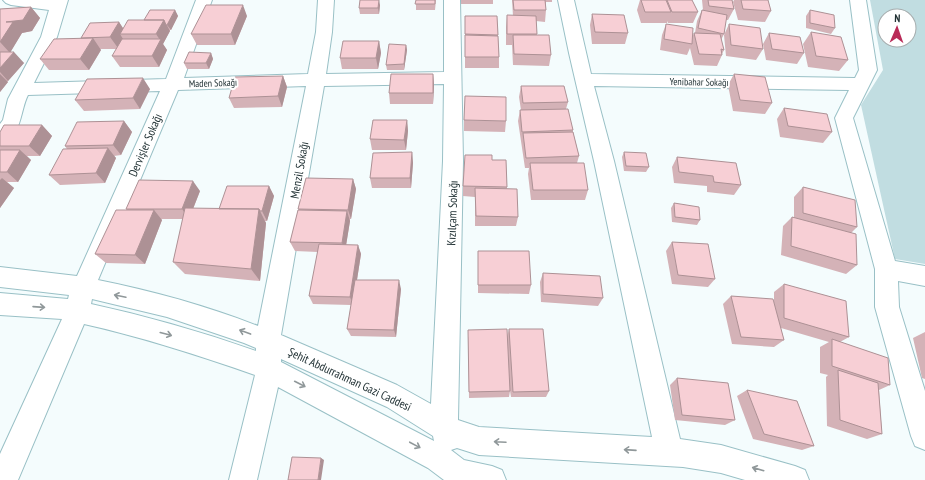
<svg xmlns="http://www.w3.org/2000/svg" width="925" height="480" viewBox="0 0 925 480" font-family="'PT Sans Narrow',sans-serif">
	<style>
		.green { fill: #c1dde1; fill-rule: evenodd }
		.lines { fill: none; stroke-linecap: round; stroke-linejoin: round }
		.minor-casing { stroke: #99c0c6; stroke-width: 2 }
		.minor { fill: #fff; fill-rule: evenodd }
		.wall { fill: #d4b2b7 }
		.shaded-wall { fill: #ad9195 }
		.building { fill: #f7cfd5; stroke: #ad9195 }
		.oneway { stroke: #90989a }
		.labels { text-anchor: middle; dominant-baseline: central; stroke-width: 4; stroke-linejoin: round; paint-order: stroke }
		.far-street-label { font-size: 10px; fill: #213134; stroke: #fff }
		.street-label { font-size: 12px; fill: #213134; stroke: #fff }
	</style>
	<rect width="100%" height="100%" fill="#f4fcfd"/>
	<path class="green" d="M870,0H925V264L895,259L861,105L883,70ZM885,16H909V40H885Z"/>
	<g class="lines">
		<g class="minor-casing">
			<path id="minor" d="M3,0H68L57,37L34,83L166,79L196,0H212L184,78L308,74L316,32L318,0H334L332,32L326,74L444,72V0H460L463,161L458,420L479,427L652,437L594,161L569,53L558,0H574L591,74L855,78L859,70L850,0H866L877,70L853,118L895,261L925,266V286L898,281L899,307L925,391V450L915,446L911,436L875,307V269L835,118L849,90L594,86L614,161L680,439L721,445L795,466L805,470L809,480H745L721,473L683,467L479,455L457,448L451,450L464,460L492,466L502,470L506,480H444L428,468L278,387L257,480H229L255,375C198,355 142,337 84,324L18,480H0V454L62,319L0,315V293L68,299L69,295L0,287V267L77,276L160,91L28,95C20,110 22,138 0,145V124L3,120L8,99L41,37L49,10L11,5L6,3ZM444,84L443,161L431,404L397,385L281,335L324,86ZM306,86L258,326C207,306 153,291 98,280L178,90ZM92,299L167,317L244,343L256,348V351C202,332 147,316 91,304ZM281,359L387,407L433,436L434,441L281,362Z"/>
		</g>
		<use href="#minor" class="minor"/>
	</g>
	<path class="wall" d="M416,0H436L435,10H416Z
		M461,0H493V4H461Z
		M512,0H552V2H546V10L545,22L536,21L537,35L551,55L549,66L513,65L512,45H506V27L507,15L513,16Z
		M640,0H692L698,12L693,23H668L667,21V23H641L637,10Z
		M702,0H732L734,9L728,20H726L724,34L721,40L724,50L722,54V55L717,66L694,65L690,48L687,55L660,50L662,35L666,24L692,37L694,33H695L697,21L702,10H703Z
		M734,0H768L771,11L765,22L738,20L733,2Z
		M380,5L379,14H360L359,8Z
		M31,7L40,18L32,31L22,33L10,52L24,63L8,81H7L8,82L0,92V9Z
		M175,10L178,16L171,30H170V31L163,44L167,50L159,67H120L112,56L117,49H100L101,50L89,70H49L40,59L81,38L119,22L123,28L144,20Z
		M810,10L835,28L831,34L806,28V16Z
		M592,14L628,33L625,44H592L590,25Z
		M247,16L235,45H197L191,34Z
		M465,16H497L499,57V68H465Z
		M729,24L763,49L756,60L726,56L724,35Z
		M811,32L848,60L839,71L808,67L803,44Z
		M769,33L804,53L797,64L766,60L763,44Z
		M379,41L381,53L378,69H342L340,58Z
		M406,45L407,50L404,70H387L386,65Z
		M211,53L213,59L209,69H187L184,63Z
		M433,74L434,85L433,104H390L389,93Z
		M734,74L772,103L765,114L733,111L728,85Z
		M283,76L287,87L282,107L234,108L229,98Z
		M521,86L568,102L566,109L573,130V132L579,156L577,163L588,190L585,200H531L528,174L529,168H525L518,121L520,110H521L519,97Z
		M150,89L140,109L84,111L75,100Z
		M784,108L832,132L823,143L780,137L777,119Z
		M407,120L408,131L406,150H372L370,139Z
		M464,120L506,121L505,132L464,131Z
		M124,121L132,132L121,155L114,156L116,158L105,183L60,185L49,175L67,149L65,146Z
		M42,125L52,136L40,156H27L31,160L18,182H7L14,188L0,208V132Z
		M412,152L413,163L411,188H372L370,178Z
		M624,152L649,167L646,172L624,171L622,157Z
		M677,157L741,185L734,195L707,192V186L674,183L672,167Z
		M492,160H506L507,188L518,217L516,226H475V197L463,196V186Z
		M353,179L356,189L351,219H350V221L346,245H358L361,254L357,280L401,289L396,337L351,336L347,329L351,305L313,304L309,296L318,252L295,251L290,242L299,210L298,209Z
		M269,186L274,196L267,221H265L266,223L260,281L185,274L173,262L183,219H161L162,220L145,264L106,263L95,254L127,210L126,209L200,191L193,209H219Z
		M803,187L857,227L851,233L857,265L846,274L781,255L783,226L792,217H794V197Z
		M674,203L700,220L697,225L672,222L671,208Z
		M672,242L715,279L708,287L672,284L666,251Z
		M478,251L531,285L529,294L478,293Z
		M543,273L603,298L598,306L541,302L540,282Z
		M784,284L849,337L840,342L890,385L879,390L882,434L867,439L827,426L826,377L828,375L820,373V347L829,342L781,328L784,340L774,347L732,344L723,304L731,296L774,304V292Z
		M509,329L549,391L546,397H511L510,391L509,397L469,398L468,337H507Z
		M925,332V379L922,378L913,338Z
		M677,378L735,420L725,425L675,420L670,385Z
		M747,390L814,446L802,450L753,439L737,396Z"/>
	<path class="shaded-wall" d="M379,0L380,5L379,14L378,8Z
		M243,5L247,16L235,45L231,34Z
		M31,7L40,18L32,31L22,33L10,53L0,42L6,22Z
		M175,10L178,16L171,30L167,25Z
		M164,20L170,31L163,44L167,50L159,67L152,56L160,40L156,34Z
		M119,22L126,33L120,34L123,39L118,48L110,37Z
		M93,38L101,50L89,70L80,59Z
		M379,41L381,53L378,69L376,58Z
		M406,45L407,50L404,70V64Z
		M14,52L24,63L8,81L0,72V68Z
		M211,53L213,59L209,69L206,63Z
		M0,74L8,82L0,92Z
		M433,74L434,85L433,104Z
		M283,76L287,87L282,107L278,96Z
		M143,78L150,89L140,109L133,98Z
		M407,120L408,131L406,150L404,140Z
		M124,121L132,132L121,155L113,145Z
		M42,125L52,136L40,156L29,146Z
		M108,148L116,158L105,183L96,173Z
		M20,150L31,160L18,182L7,172Z
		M412,152L413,163L411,188L410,178Z
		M2,178L14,188L0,208V180Z
		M353,179L356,189L351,219L348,210Z
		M193,181L200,191L189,219L182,209Z
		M269,186L274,196L267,221L262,211Z
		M259,209L266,223L260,281L251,269Z
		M154,210L162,220L145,264L135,255Z
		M347,211L350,221L345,252L342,243Z
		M358,245L361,254L353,305L350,297Z
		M399,280L401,289L396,337L394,330Z
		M321,458L324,460L321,480H318Z"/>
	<path class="building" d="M360,0H379L378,8H359Z
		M416,0H435V4H415Z
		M513,0H545L546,10H514Z
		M641,0H666L671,12H645Z
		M667,0H692L698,12H672Z
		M708,0H732L734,9L709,6Z
		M741,0H768L771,11L743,9Z
		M206,5H243L231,34H191Z
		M31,7L23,20L6,22H13L0,42V9Z
		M150,10H175L167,25H166L164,20H144Z
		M702,10L727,15L724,34L698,28Z
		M810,10L834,15L835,28L810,23Z
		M592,14L624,15L628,33L595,32Z
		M507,15L536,16L537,34H507Z
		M465,16H497L498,35L465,34Z
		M128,20H164L156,34H120Z
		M119,22L110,37L81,38L90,23Z
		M666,24L693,28L692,44L664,39Z
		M729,24L760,28L763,49L731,45Z
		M811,32L841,37L848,60L816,56Z
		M694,33L720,34L724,50L721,49L722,55L699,54Z
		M769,33L800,37L804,53L772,49Z
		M465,35L498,36L499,57H465Z
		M513,35H549L551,55L514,54Z
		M93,38L80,59H40L54,39Z
		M122,39H161L152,56H112Z
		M343,41H379L376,58H340Z
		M389,44L406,45L404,64L386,65Z
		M0,52H14L0,68Z
		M189,52L211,53L206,63H184Z
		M391,74H433V93H389Z
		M734,74L765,77L772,103L740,100Z
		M283,76L278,96L229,98L235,77Z
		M143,78L133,98L75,100L87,79Z
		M521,86H564L568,102L523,103Z
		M465,96L506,97V121L464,120Z
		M784,108L827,114L832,132L788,126Z
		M568,109L573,130L522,132L520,110Z
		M373,120H407L404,140L370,139Z
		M124,121L113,145L65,146L77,122Z
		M4,125H42L29,146H0V132Z
		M573,132L579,156L526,158L523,133Z
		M108,148L96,173L49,175L63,149Z
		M0,150H20L7,172H0Z
		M412,152L410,178H370L373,153Z
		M624,152L646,153L649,167L626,166Z
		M465,155H492V160H506L507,187L463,186Z
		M677,157L736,163L741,185L714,182L713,176L679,172Z
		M530,163H584L588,190H533Z
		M306,178L353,179L348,210L298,209Z
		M139,180L193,181L182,209H126Z
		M227,186H269L262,211H260L259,209H219Z
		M803,187L855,200L857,227L803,213Z
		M475,188L517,189L518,217L476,216Z
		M674,203L699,207L700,220L675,217Z
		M185,208L259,209L251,269L173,262Z
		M116,210H154L135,255L95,254Z
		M298,210L347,211L342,243L290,242Z
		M792,217L856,234L857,265L791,246Z
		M672,242L708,244L715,279L678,275Z
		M319,244L358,245L350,297L309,296Z
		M478,251H529L531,285H478Z
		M543,273L600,276L603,298L543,294Z
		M355,280H399L394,330L347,329Z
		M784,284L846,301L849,337L784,318Z
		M731,296L773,299L784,340L741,337Z
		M507,329L510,391L469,392L468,330Z
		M509,329H543L549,391L513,392Z
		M832,339L888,358L890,385L832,366Z
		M838,370L878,383L882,434L840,420Z
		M677,378L728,383L735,420L682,415Z
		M747,390L797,401L814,446L764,434Z
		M292,457L321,458L318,480H288Z"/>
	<defs><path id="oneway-shaft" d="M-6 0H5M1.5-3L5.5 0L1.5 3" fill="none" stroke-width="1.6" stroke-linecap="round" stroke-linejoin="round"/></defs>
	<g class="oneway">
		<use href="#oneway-shaft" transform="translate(120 296) rotate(-168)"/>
		<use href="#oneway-shaft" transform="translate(39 307) rotate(4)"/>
		<use href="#oneway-shaft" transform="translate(245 332) rotate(-160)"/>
		<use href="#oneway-shaft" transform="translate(166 334) rotate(15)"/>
		<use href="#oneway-shaft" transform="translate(300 384) rotate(27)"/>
		<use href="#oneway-shaft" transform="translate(500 442) rotate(-177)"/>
		<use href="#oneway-shaft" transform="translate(415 445) rotate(28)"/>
		<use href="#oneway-shaft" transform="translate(630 450) rotate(-176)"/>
		<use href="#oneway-shaft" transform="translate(758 469) rotate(-164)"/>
	</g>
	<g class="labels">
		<g class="far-street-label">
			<text transform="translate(699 82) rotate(1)">Yenibahar Sokağı</text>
			<text transform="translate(213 83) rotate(-2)">Maden Sokağı</text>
		</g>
		<g class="street-label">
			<text transform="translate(145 145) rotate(-67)">Dervişler Sokağı</text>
			<text transform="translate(299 170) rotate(-80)">Menzil Sokağı</text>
			<text transform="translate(452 213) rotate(-88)">Kızılçam Sokağı</text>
			<text transform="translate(350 379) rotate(25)">Şehit Abdurrahman Gazi Caddesi</text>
		</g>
	</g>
	<g transform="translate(897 28) rotate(2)"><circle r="19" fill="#ffffff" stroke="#a6adae"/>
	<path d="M0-3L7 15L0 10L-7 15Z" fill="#b92a57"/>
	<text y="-6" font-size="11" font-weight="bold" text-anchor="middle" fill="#213134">N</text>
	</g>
</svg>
